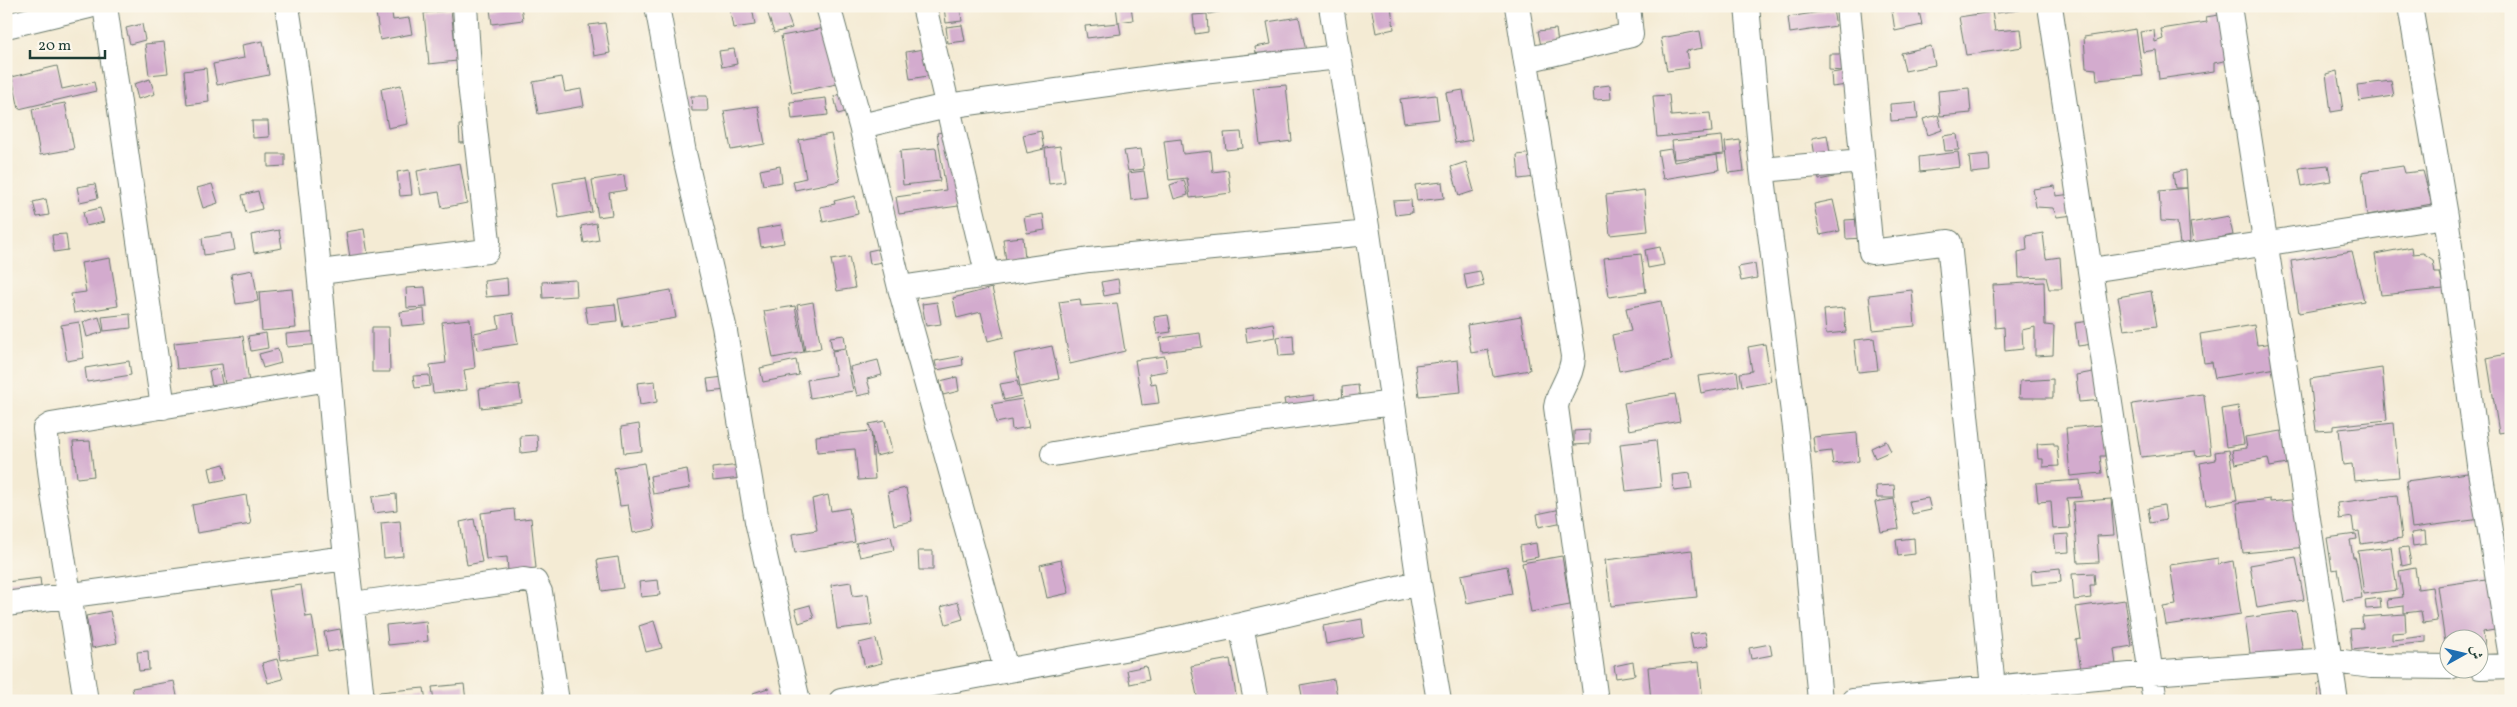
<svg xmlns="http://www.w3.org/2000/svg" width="2517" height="707" viewBox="0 0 2517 707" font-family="Vollkorn,Amiri,serif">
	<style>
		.building { fill: #d3abce }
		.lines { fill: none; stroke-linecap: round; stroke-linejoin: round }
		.minor-casing { stroke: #6a7a6c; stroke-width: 26 }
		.minor { stroke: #fff; stroke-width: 24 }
	</style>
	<rect width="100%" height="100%" fill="#fbf7ec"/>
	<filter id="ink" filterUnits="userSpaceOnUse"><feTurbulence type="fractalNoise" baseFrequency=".02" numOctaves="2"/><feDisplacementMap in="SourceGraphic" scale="10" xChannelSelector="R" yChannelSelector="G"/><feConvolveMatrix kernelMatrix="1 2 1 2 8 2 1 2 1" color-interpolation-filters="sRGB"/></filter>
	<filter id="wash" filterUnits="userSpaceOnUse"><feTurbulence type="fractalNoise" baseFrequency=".0096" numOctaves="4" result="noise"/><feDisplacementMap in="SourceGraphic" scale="20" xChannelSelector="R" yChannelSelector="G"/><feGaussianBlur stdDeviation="1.12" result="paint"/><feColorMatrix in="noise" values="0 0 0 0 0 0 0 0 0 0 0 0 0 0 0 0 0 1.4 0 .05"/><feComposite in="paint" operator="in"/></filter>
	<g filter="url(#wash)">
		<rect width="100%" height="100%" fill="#f4ebd4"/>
		<g id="blocks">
			<path class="building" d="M375,6H391L393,20L409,18L412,34L380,40Z
				M521,6L523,20L492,24L490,9Z
				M729,6H752L755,25L733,28Z
				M784,6L792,28L774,33L767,11Z
				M960,6L962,21L946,23L944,7Z
				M1116,6H1131L1133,20L1118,22Z
				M1207,6H1221L1223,11L1209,14Z
				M1371,6H1391L1394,29L1376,33Z
				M1918,6L1922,25L1895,31L1892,11Z
				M1994,6H2020V10L1996,13Z
				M451,10L457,61L429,64L424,13Z
				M1833,10L1836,26L1790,33L1788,17Z
				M1992,12L1995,31L2021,29L2023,47L1966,55L1959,17Z
				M1207,14L1208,32L1195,34L1193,15Z
				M2225,14L2233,59L2214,63V71L2159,79L2156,50L2143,52L2140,32L2154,30L2155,42L2163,39L2161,29L2207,22L2206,17Z
				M1299,17L1306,51L1257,60L1255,47L1271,44L1267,22Z
				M605,23L610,53L594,56L589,25Z
				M1119,23L1121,34L1087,38L1085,26Z
				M142,24L145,40L130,44L126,28Z
				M962,25L965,41L948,43L946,27Z
				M825,28L837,84L792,93L781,36Z
				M1556,29L1558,43L1541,46L1538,31Z
				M2136,29L2143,76L2097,80L2096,69L2086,68L2084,37Z
				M1700,31L1703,48L1686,51L1689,68L1667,71L1661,38Z
				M263,41L269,75L217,85L213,64L244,58L242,45Z
				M164,42L168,73L149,75L145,44Z
				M1931,46L1935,65L1905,71L1901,53Z
				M929,48L933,75L910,79L906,52Z
				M734,49L737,64L722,67L719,51Z
				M1829,54H1842L1843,71L1829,70Z
				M57,66L62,89L94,82L96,91L19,109L12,77Z
				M206,68L209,102L187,105L184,71Z
				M1846,71L1847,85L1832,87L1831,73Z
				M2337,71L2343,110L2331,112L2326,74Z
				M562,77L565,92L581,89L584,106L538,114L533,82Z
				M150,79L155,94L138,99L134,84Z
				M2391,81L2394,96L2359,101L2357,85Z
				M401,85L408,124L388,128L381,89Z
				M1286,85L1292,141L1260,145L1253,88Z
				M1610,85L1611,99L1594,100L1593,87Z
				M1969,88L1971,113L1940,116L1938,91Z
				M1463,90L1472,140L1455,143L1446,93Z
				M845,93L849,111L838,114L834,96Z
				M1436,95L1439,119L1404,123L1400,99Z
				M1669,95L1671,116L1710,113L1712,132L1657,137L1653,96Z
				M691,96H707L708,111H692Z
				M826,98L828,115L792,119L790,102Z
				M1916,102L1918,119L1891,121L1890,104Z
				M65,103L74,149L40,155L32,109Z
				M758,106L765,144L731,150L724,111Z
				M1938,115L1942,130L1928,135L1923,119Z
				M252,121H268L269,137L253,138Z
				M475,124L476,142L460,143L459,125Z
				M955,130L966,205L899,214L896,197L946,190L937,133Z
				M1041,131L1044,149L1027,153L1023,135Z
				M1241,132L1243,148L1226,150L1224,133Z
				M831,134L840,181L795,190L793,181L806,178L799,140Z
				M1957,134L1959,150L1945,151L1943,136Z
				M1827,135L1834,177L1819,180L1812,138Z
				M1722,136L1724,154L1674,159L1672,141Z
				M1181,139L1183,154L1211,151L1213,172L1228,170L1231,193L1190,198L1187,178L1169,180L1164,141Z
				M1740,140L1744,171L1729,173L1725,142Z
				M1060,146L1065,182L1049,184L1045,148Z
				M936,148L940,181L903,185L900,151Z
				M1141,149L1144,169L1128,171L1124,151Z
				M1671,149L1674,162L1717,155L1719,170L1663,179L1658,151Z
				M1958,152L1960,167L1920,172L1919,157Z
				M1534,153L1536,177L1519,179L1517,155Z
				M268,154H285V166L268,167Z
				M1989,154L1990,171L1971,173L1969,156Z
				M1466,162L1474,191L1459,196L1451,167Z
				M460,163L467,203L442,208L439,192L421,195L417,171Z
				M2328,165L2331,181L2302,186L2299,168Z
				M780,166L782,182L763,185L760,170Z
				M2403,166L2405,173L2423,171L2432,204L2367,215L2362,172Z
				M409,170L412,195L400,196L397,172Z
				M2186,170L2187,188H2175L2173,173Z
				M1144,171L1148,198L1131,200L1128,173Z
				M624,175L626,190L609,193L612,215L598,217L592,180Z
				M586,178L592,212L559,218L553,183Z
				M1184,180L1188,195L1174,199L1170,185Z
				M1442,182L1444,198L1417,201L1415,185Z
				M95,184L98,198L80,202L77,187Z
				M212,184L218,203L203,208L197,188Z
				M2055,186L2056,196L2072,194L2074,215L2057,217L2053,208L2036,207L2033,189Z
				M2187,188L2190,244H2180L2177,222L2161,221L2159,191Z
				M1644,190L1648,231L1610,235L1606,195Z
				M258,191L262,209L246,213L242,195Z
				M855,196L858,214L823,222L820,207L835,204L834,201Z
				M46,199L49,215L37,217L33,202Z
				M1411,200L1412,213L1395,215L1393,201Z
				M1833,200L1840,231L1820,235L1814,204Z
				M100,208L104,222L86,226L83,212Z
				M1043,214L1045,230L1027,233L1024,217Z
				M2229,216L2233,235L2193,243L2190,223Z
				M1862,219L1863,238L1846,239L1845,220Z
				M596,223L599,240L584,243L581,226Z
				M781,225L784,243L761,247L758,229Z
				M364,229L369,261L351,264L346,232Z
				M279,230L282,248L254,253L251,235Z
				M232,233L235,250L204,255L202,238Z
				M2043,233L2046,259L2060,257L2062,289H2049L2046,277L2019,278L2018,252L2027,250L2026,236Z
				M66,234L68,250L54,252L52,235Z
				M1023,237L1025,259L1006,261L1003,239Z
				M1660,247L1664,265L1648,268L1645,250Z
				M2412,247L2413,254L2423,253L2433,260L2435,273H2440L2444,289L2381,295L2375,254Z
				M882,248L883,262L870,264L868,251Z
				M2352,251L2364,301L2299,313L2291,261Z
				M1641,254L1646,292L1609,297L1604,258Z
				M849,257L855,288L837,291L831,260Z
				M110,258L118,306L74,313L71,294L86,292L81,263Z
				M1755,264L1757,278L1741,281L1738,267Z
				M253,270L258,301L236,304L231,274Z
				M1480,271L1484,286L1467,290L1464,274Z
				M507,278L508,295L486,297L484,281Z
				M1118,279L1120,293L1104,296L1101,282Z
				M576,280L577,296L543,298L542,282Z
				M2044,282L2045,325L2054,326L2053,355L2035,356V327L2022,330L2023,349L2005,351L2004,327L1995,328L1993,285Z
				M425,287L427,307L407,308L406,288Z
				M992,288L1004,337L988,341L981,312L957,318L953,298Z
				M292,289L296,328L262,331L259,292Z
				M671,290L676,318L623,327L618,299Z
				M1912,290L1915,326L1873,330L1869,295Z
				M2151,291L2157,326L2124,330L2118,297Z
				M1080,299L1081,306L1117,303L1125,351L1070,364L1059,302Z
				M1661,301L1672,360L1619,371L1612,335L1631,331L1626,308Z
				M813,302L821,348L805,351L797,305Z
				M937,302L941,324L926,326L922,304Z
				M615,304L617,321L588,324L585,307Z
				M795,306L804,352L773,358L764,311Z
				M1844,308L1846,332L1826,334L1824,310Z
				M424,309L425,324L402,326L400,312Z
				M513,313L518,344L477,350L474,333L499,328L497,316Z
				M130,314L131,328L104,331L102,317Z
				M1168,315L1171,332L1157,334L1154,317Z
				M1521,316L1530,370L1493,376L1488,350L1471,353L1467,325Z
				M99,317L103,332L87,337L83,322Z
				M470,319L475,368L464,370L467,390L433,393L430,365L446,363L442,322Z
				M2090,321L2093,344L2078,346L2075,323Z
				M79,322L84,358L67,361L61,325Z
				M1273,323L1275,337L1247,342L1245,328Z
				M2254,325L2257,345L2274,343L2277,368L2215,378L2212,362L2204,363L2200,334Z
				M372,327H389L390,372H372Z
				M320,331L321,344L287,347L286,334Z
				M266,333L268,348L251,351L248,336Z
				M1200,333L1202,347L1162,352L1160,338Z
				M844,335L846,348L832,350L830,337Z
				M1293,335L1294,355L1279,356L1277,337Z
				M243,336L249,383L225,385L222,364L177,369L174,343Z
				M1874,338L1878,370L1858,372L1854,340Z
				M1765,344L1771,381L1742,386L1740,373L1752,371L1748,347Z
				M1052,346L1059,379L1020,387L1014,354Z
				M278,349L281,363L263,368L259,354Z
				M845,349L853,391L810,398L807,380L836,375L832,351Z
				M2511,353V431L2499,433L2487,358Z
				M962,356L963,365L937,370L935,361Z
				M1165,356L1167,371L1149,374L1151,384L1156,383L1159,403L1142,405L1135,360Z
				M796,360L799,375L763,382L760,368Z
				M878,360L882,375L867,379L871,393L857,396L850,367Z
				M1458,360L1461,392L1419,396L1415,365Z
				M129,361L131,375L87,382L85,368Z
				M2382,368L2387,420L2333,426V430L2316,431L2310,379Z
				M219,369L224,391L213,393L209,371Z
				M1737,371L1739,386L1701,393L1698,376Z
				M2093,372H2100L2103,400L2079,402L2076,375Z
				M429,375L430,386L415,388L413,376Z
				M724,377L726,390L709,392L707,379Z
				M957,377L959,391L943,395L940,381Z
				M2053,379V398H2019L2020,381Z
				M655,381L657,402L640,405L637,383Z
				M1017,381L1021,396L1004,400L1000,384Z
				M519,384L522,403L481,408L479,389Z
				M1358,385L1360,400L1343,402L1342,387Z
				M1675,394L1680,421L1629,430L1624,403Z
				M2202,394L2204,395L2211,454L2196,456L2195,451L2141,457L2132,404Z
				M1314,395L1315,407L1286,410L1284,399Z
				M1022,399L1029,427L1012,430L1011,420L996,423L992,404Z
				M2238,406L2244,444L2226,447L2221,409Z
				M885,421L892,452L876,456L871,431L875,479L858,480L855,449L817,452L816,436L871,431L869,424Z
				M2394,423L2399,477L2354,481L2352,464L2343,465L2339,429Z
				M639,424L642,451L624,453L621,427Z
				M2102,425L2105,456H2100L2102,473L2070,476L2066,428Z
				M1590,430V444L1574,445V431Z
				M2288,430L2293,463L2270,467L2268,458L2235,464L2232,450L2247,448L2245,437Z
				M1857,433L1859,461L1833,464L1831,451L1815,453L1813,437Z
				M537,435L538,451L521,453L520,436Z
				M1656,440L1661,487L1626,491L1620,444Z
				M90,441L94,476L77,478L73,442Z
				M1886,441L1891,451L1875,458L1871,448Z
				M2054,443V446H2057L2059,466L2043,467V459H2038L2037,444Z
				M2229,450L2237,500L2206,505L2200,463L2216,460L2215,452Z
				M644,463L655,529L633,533L628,505L620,506L614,468Z
				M224,464L227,479L212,482L209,468Z
				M741,465L742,478L713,481L712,468Z
				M687,469L690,488L653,494L650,476Z
				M2475,472L2481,519L2412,528L2406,481Z
				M1690,473L1692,489L1674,491L1672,475Z
				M2080,480L2082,497L2067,498L2070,528L2053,529L2051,501L2038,502L2036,483Z
				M1894,485L1895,498H1877L1876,486Z
				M906,488L912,521L894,525L888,492Z
				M396,494L397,510L374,513L372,497Z
				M246,495L251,524L197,533L192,505Z
				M828,495L831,511L849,508L855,542L795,553L792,534L817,530L812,499Z
				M2397,495L2402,538L2361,544L2359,531L2354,532L2352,517L2339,519L2337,503Z
				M1928,498L1931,510L1912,514L1909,501Z
				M1894,499L1899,529L1881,532L1875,502Z
				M2111,499L2114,535L2097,536L2099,562L2078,563L2073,502Z
				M2270,499V502L2301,499L2307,547L2243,553L2237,503Z
				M2164,505L2166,520L2150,523L2148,508Z
				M514,509L515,520L531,518L536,568L508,571L507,557L486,559L481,513Z
				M1561,509L1563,522L1539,527L1537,514Z
				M474,519L482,562L467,565L460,522Z
				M400,521L403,556L384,558L381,523Z
				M2425,531L2426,544L2413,546L2411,533Z
				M2068,534L2069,552L2056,553L2054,535Z
				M2356,534L2357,539L2350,540L2353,557H2355L2357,564L2362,598L2343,601L2338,569L2332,570L2327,538Z
				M891,536L894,550L860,557L856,543Z
				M1914,538L1915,554L1898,556L1896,540Z
				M1536,543L1538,557L1522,560L1520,546Z
				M2391,547L2397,590L2364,594L2358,551Z
				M2408,547L2411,564L2402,566L2399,548Z
				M1692,550L1697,597L1611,606L1605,560Z
				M918,551H933V570H919Z
				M1562,556L1570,605L1531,612L1522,563Z
				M618,557L623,588L602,591L597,560Z
				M2296,557L2304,600L2257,608L2250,565Z
				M2218,558V564L2233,561L2241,614L2166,625L2163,607L2176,605L2170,565Z
				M1061,560L1069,593L1047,598L1040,565Z
				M1507,566L1512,594L1467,603L1461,575Z
				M2060,568L2061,582L2032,585L2031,571Z
				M2415,568L2418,589L2432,587L2437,621L2423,623L2421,611L2404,613V606L2388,608L2387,599L2403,597L2399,571Z
				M2094,573L2095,585H2090L2091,598L2074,600L2072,574Z
				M40,578L42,595L6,600V582Z
				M2493,578L2500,629L2483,632L2485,645H2480V640H2450V650H2446L2437,586Z
				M658,580L660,595L641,597L639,582Z
				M851,582L853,596L868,594L872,625L837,629L831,585Z
				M301,585L306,617L312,616L318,654L281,660L269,590Z
				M2380,598L2381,608L2366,609L2365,600Z
				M2125,600L2132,646L2114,649L2116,665L2081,670L2076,640L2081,639L2076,607Z
				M958,602L963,619L946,624L941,607Z
				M810,605L814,618L799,623L795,609Z
				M110,611L117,643L92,648L86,616Z
				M2296,611L2303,652L2251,660L2245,618Z
				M2405,614L2406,632L2392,633V640L2426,636V642L2352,650L2350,629L2363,628L2362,617Z
				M1362,619L1364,637L1326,644L1323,626Z
				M426,621L428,641L388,645L386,625Z
				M654,621L662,648L646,652L639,626Z
				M340,629L344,649L328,652L324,632Z
				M1705,632L1708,646L1693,649L1690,634Z
				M876,639L882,663L865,667L859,643Z
				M1770,644L1772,655L1751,659L1749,648Z
				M148,651L149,670L139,671L137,652Z
				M277,659L283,679L268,683L262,663Z
				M1230,659L1237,701H1198L1191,666Z
				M1633,662L1635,675L1616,678L1614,666Z
				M1699,662L1703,701H1651L1648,667Z
				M1146,666L1149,680L1130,684L1127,670Z
				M1334,679L1338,701H1303L1300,685Z
				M174,681L178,701H135L132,688Z
				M2331,682L2333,701H2319L2317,684Z
				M464,684L466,701H434L432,687Z
				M424,688L426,701H380L379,692Z
				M768,688L771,701H755L753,693Z"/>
		</g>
	</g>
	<g filter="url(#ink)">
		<use href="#blocks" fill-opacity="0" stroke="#6a7a6c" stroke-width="1"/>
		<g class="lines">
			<g class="minor-casing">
				<path id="minor" d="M105,6L163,407
					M287,6C310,153 322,301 335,449C342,533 354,617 362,701
					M657,6L684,153L724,326L757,521L798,701
					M828,6L861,126L900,288L1006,669
					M924,6L987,273
					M1331,6L1368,233L1419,583L1439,701
					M1517,6L1573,356C1573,376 1559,388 1556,407L1596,701
					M1747,6L1762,170L1796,436L1820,701
					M1848,6L1871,252L1949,242L1993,688
					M2050,6L2155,701
					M2229,6L2336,701
					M2410,6L2446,216L2479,465L2511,657
					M6,26L89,6
					M1526,60L1631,35L1628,6
					M861,126L947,106L1166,76L1339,57
					M1762,170L1862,161
					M2091,270L2446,216
					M320,272L487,251L488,241L470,84L465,6
					M900,288L1089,260L1368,233
					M1053,454L1235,424L1393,403
					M6,604L346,558
					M353,604L524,580L535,582L540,592L557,701
					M1241,625L1256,701
					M2480,667L2511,666
					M86,701L53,494L45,429L51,425L329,379
					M841,701L1140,646L1241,625L1419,583
					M1853,701L2151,673L2329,660L2371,666L2450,667"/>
			</g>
			<use href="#minor" class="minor"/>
		</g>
	</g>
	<rect width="2517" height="707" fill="none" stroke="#fbf7ec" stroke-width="25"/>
	<g transform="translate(2464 654) rotate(82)"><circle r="24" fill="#fbf7ec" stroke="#a3ada2"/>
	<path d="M0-4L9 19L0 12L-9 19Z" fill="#1f6fb2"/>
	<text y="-8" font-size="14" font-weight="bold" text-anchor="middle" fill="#1f3d34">ش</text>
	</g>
	<path d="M30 50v8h75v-8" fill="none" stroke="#1f3d34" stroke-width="2.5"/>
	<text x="38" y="50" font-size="15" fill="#1f3d34" stroke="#fbf7ec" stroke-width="4" paint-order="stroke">20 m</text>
</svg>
